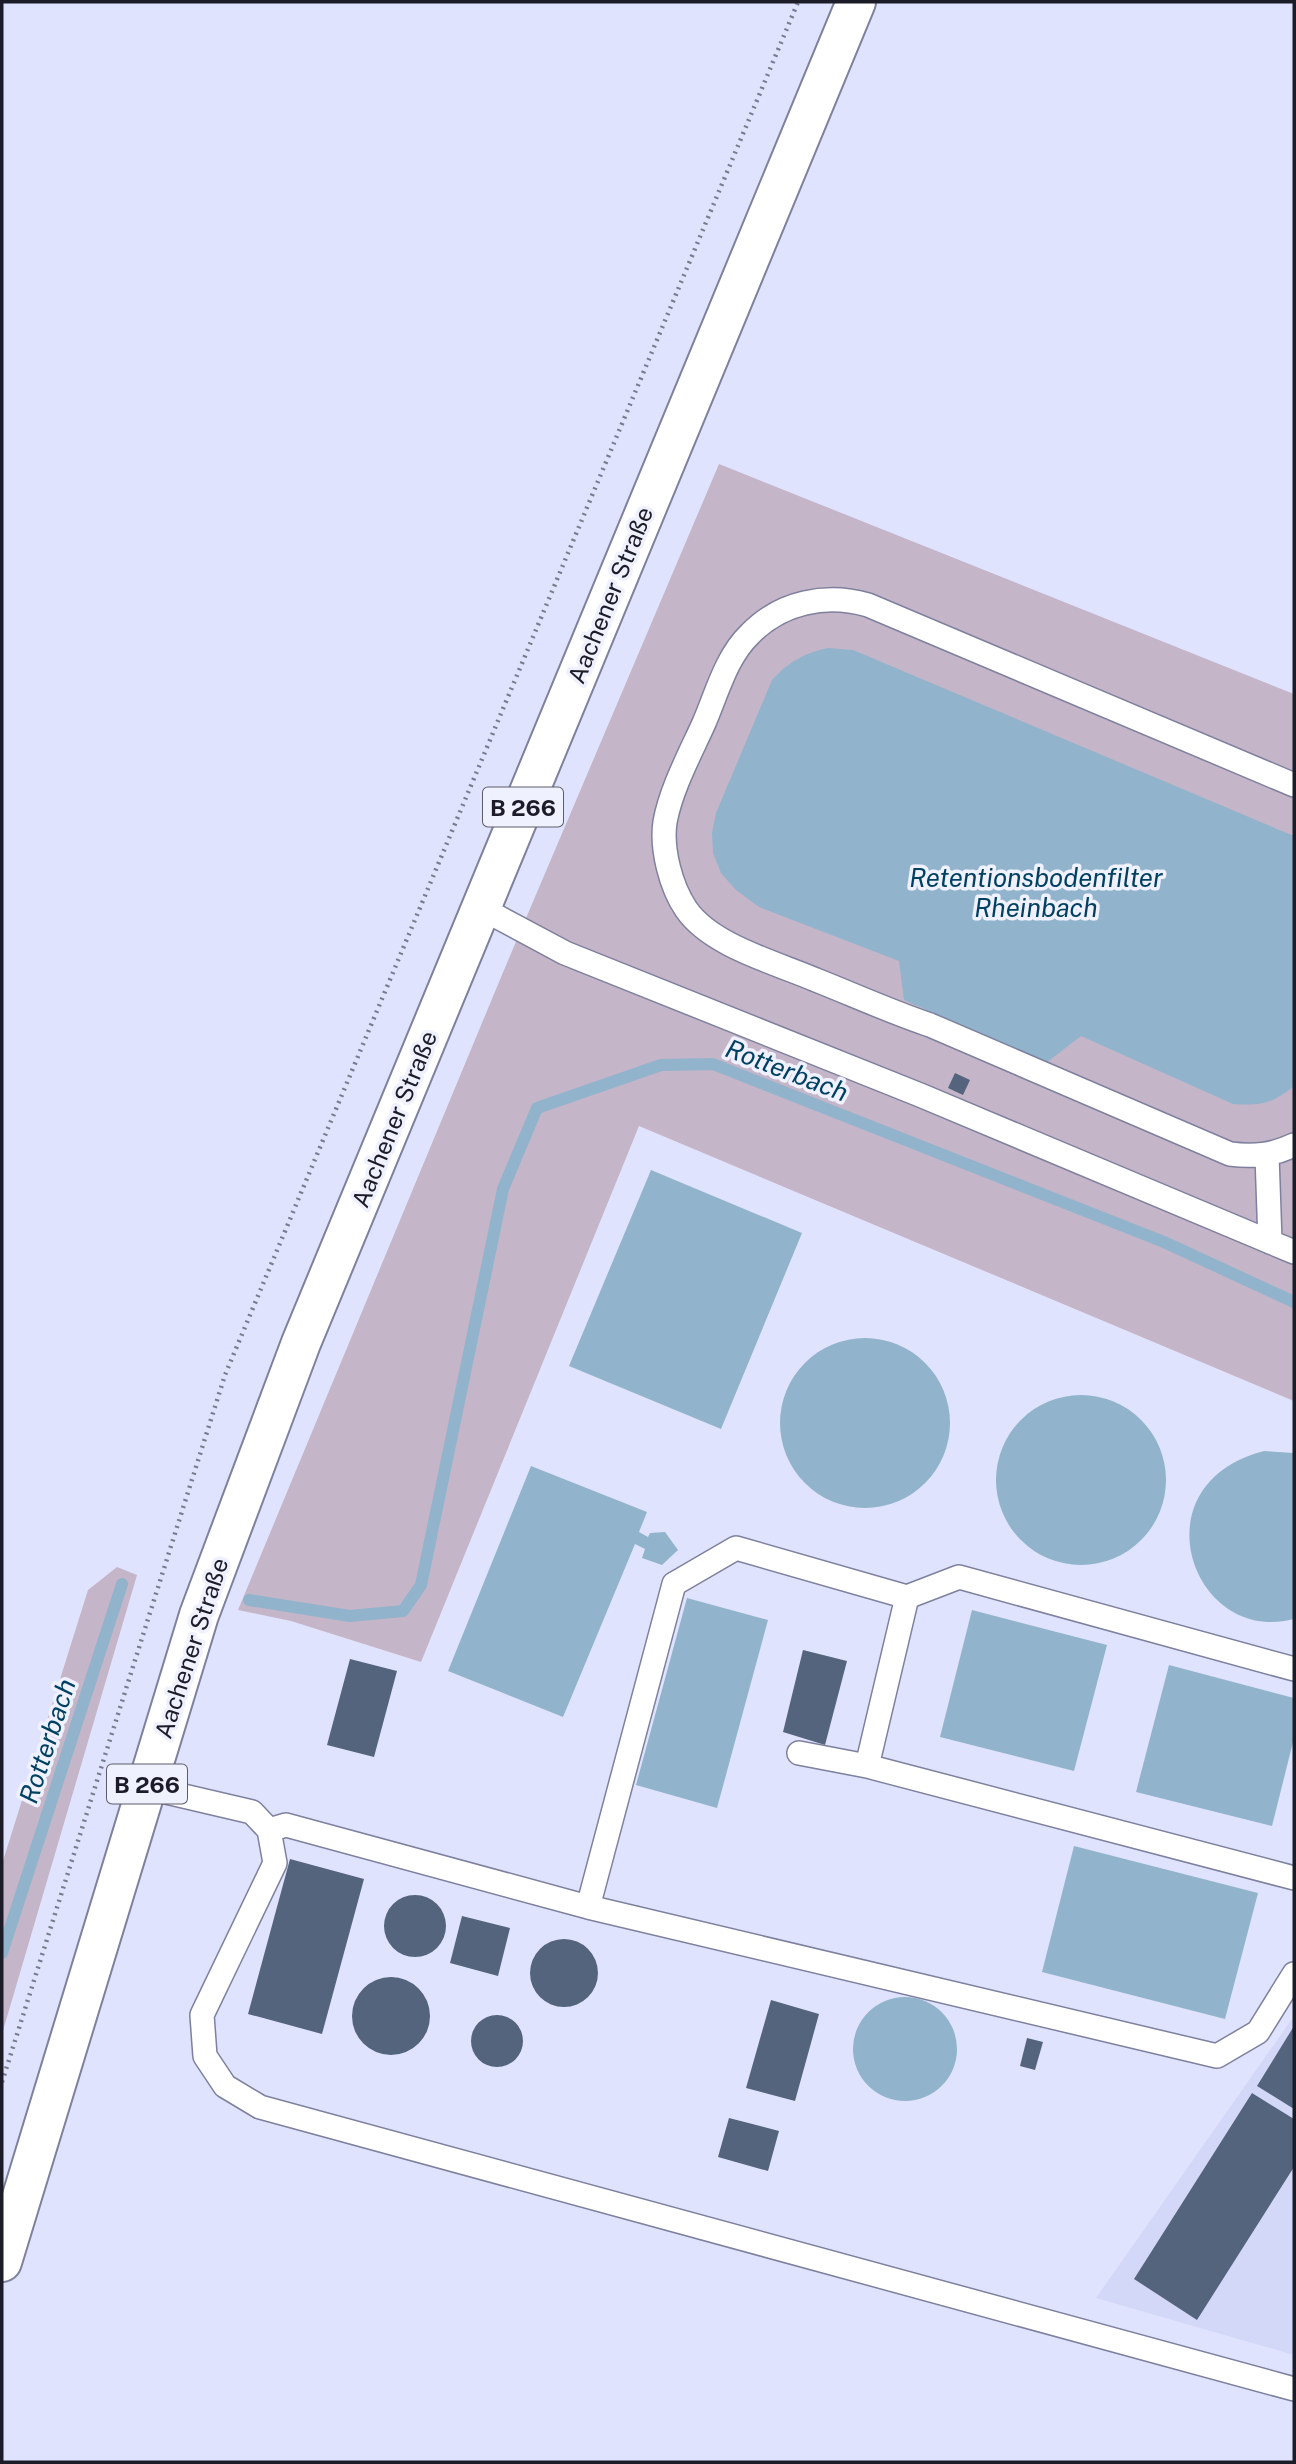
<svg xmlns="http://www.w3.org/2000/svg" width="1296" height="2464" viewBox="0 0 1296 2464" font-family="'Public Sans',sans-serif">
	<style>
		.built { fill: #d4d8f8 }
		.green { fill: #c5b5c8 }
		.water { fill: #91b4cc }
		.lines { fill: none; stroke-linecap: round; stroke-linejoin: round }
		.stream { stroke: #91b4cc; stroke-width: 12 }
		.building { fill: #54647d }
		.lane-casing { stroke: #7e819e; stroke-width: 26 }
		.primary-casing { stroke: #7e819e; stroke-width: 42 }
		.path { stroke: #787a8d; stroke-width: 4.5; stroke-dasharray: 2 5; stroke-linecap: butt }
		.lane { stroke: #fff; stroke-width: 23 }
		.primary { stroke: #fff; stroke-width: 38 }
		.labels { text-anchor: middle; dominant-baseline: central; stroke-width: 7; stroke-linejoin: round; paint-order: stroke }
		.shield { fill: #f0f1ff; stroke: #5b5c68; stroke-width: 2 }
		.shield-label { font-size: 23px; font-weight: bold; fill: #1b1c28 }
		.street-label { font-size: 24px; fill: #1b1c28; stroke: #f0f1ff }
		.water-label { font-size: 26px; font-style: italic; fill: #004162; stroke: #f0f1ff }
	</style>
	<rect width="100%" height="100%" fill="#e0e3fd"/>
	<path class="built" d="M1294,2016V2355L1096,2298Z"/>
	<path class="green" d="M719,464L1294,694V1401L639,1126L421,1662L291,1621L238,1610L504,970Z
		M117,1567L137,1575L2,2034V1864L88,1590Z"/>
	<path class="water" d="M828,648L853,650L1294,836V1086C1272,1104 1261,1106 1233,1104L1081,1036L1046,1063L904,1000L899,961L759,907L736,890L721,873L713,853L712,833L716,813L772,680C789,662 804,653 828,648Z
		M651,1170L802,1233L721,1429L569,1366Z
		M780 1423a85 85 0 1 1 170 0a85 85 0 1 1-170 0Z
		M996 1480a85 85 0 1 1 170 0a85 85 0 1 1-170 0Z
		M1264,1451L1294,1453V1619C1192,1646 1135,1484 1264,1451Z
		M531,1466L647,1512L639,1532L648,1537L650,1533L665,1532L678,1550L662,1565L642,1558L645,1549L635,1544L563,1717L448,1671Z
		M687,1598L768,1620L717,1808L636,1785Z
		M972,1610L1107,1645L1074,1771L940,1737Z
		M1169,1665L1294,1698V1738L1272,1826L1136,1792Z
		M1074,1846L1258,1893L1225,2019L1042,1972Z
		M853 2049a52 52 0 1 1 104 0a52 52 0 1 1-104 0Z"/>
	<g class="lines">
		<path class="stream" d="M249,1600L350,1616L403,1611L421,1585L503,1189L537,1108L661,1065L713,1064L1164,1242L1294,1302
			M2,1953L122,1584"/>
	</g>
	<path class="building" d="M955,1073L970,1080L963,1095L948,1088Z
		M803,1650L847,1661L825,1745L783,1732Z
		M350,1659L397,1671L374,1757L327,1745Z
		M290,1859L364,1879L322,2034L248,2014Z
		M384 1926a31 31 0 1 1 62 0a31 31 0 1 1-62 0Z
		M462,1916L510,1928L498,1976L450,1963Z
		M530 1973a34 34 0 1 1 68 0a34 34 0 1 1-68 0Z
		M352 2016a39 39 0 1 1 78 0a39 39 0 1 1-78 0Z
		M771,2000L819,2014L795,2101L746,2088Z
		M471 2041a26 26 0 1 1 52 0a26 26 0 1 1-52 0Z
		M1294,2026V2109L1257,2086Z
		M1027,2038L1043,2042L1035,2070L1020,2066Z
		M1252,2093L1294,2119V2167L1197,2320L1134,2279Z
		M729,2118L779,2131L768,2171L718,2157Z"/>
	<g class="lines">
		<g class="lane-casing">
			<path id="lane" d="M1294,785L868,605C826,593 781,602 750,634C726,657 717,693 704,723C690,754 671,789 665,822C661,849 671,887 686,909C711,946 777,963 816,980C854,995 891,1012 930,1025L1230,1154C1254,1157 1273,1155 1294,1145
				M481,908L565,953L920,1095L1294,1252
				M1267,1155L1270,1242
				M799,1753L867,1766L1294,1878
				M867,1766L907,1597
				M145,1787L252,1812L269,1830L275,1863L202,2015L205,2056L225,2086L260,2107L1294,2389
				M269,1830L286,1825L588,1907L1217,2056L1258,2032L1294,1974
				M588,1907L674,1584L736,1548L907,1597L959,1577L1294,1669"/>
		</g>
		<g class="primary-casing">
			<path id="primary" d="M2,2262L199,1615L301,1343L856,2"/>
		</g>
		<path class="path" d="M2,2082L225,1375L798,2"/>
		<use href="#lane" class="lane"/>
		<use href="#primary" class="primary"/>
	</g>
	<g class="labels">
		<g class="shield">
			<rect x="483" y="787.5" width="80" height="39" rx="5"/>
			<rect x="107" y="1764.5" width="80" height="39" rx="5"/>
		</g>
		<g class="shield-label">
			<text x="523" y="807">B 266</text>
			<text x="147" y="1784">B 266</text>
		</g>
		<g class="street-label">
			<text transform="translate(610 595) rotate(-68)">Aachener Straße</text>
			<text transform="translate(394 1119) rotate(-68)">Aachener Straße</text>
			<text transform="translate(191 1648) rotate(-72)">Aachener Straße</text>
		</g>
		<g class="water-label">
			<text x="1036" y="877">Retentionsbodenfilter<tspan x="1036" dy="30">Rheinbach</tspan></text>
			<text transform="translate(787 1070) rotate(21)">Rotterbach</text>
			<text transform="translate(47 1741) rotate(-72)">Rotterbach</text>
		</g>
	</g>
	<rect width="1296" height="2464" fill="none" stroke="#1b1c28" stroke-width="7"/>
</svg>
